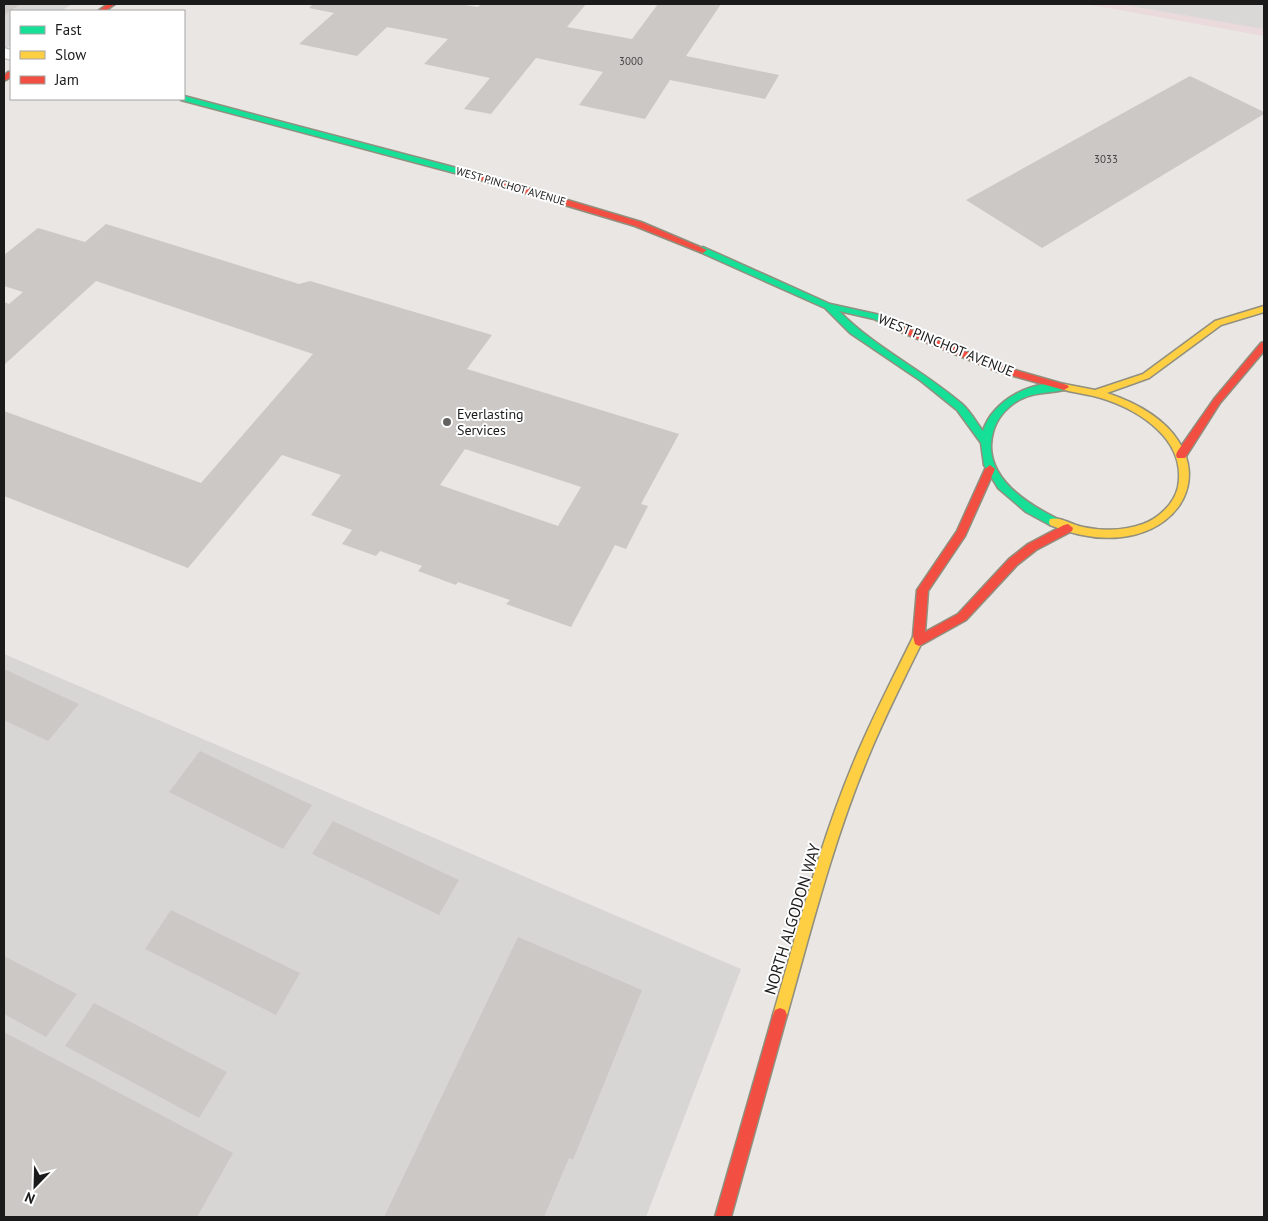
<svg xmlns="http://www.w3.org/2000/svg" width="1268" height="1221" viewBox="0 0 1268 1221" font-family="'PT Sans',sans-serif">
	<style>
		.residential { fill: #d8d6d5 }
		.commercial { fill: #eadadb }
		.parking { fill: #d9d8d7 }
		.building { fill: #ccc8c6; fill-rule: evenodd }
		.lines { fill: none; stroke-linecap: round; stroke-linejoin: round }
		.street-casing { stroke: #bcbbba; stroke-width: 2 }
		.fast-casing { stroke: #918f7e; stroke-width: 3 }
		.slow-casing { stroke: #918f7e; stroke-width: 3 }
		.jam-casing { stroke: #918f7e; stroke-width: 3 }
		.street { fill: #fcfbfb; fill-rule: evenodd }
		.fast { fill: #16e098; fill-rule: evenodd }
		.slow { fill: #ffcf43; fill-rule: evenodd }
		.jam { fill: #f24e42; fill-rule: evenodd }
		.poi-dot { fill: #636261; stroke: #fff; stroke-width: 2 }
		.labels { text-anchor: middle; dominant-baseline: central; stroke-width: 4; stroke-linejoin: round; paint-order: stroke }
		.number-label { font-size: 11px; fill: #474646 }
		.far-street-label { font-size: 11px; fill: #1b1b1b; stroke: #fff }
		.street-label { font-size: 14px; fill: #1b1b1b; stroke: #fff }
		.poi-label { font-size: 14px; fill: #1b1b1b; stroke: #fff; text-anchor: start }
		.near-street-label { font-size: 16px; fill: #1b1b1b; stroke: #fff }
	</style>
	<rect width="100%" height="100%" fill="#e9e6e3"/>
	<path class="residential" d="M4,4H72L61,11H11V45L4,50Z
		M4,654L741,969L646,1217H4Z"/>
	<path class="commercial" d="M1086,4H1264V36Z"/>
	<path class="parking" d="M1120,4H1264V29Z"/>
	<path class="building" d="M4,4H21L4,15Z
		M313,4H459L478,7L481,4H586L567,27L632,39L658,4H721L686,56L779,75L765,99L670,80L645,119L579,105L603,72L536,58L491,114L464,109L490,78L424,64L448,39L387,27L357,56L299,44L334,13L309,8Z
		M1190,76L1264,112V114L1042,248L966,200Z
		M106,224L299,284L310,281L492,335L467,369L679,434L641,504L648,506L626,549L615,545L571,627L506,604L510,600L458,582L456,585L418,571L422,566L380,551L376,556L342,544L352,530L311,515L341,475L282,455L188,568L4,496V411L201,483L313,354L96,281L4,365V302L9,304L23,292L4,286V255L38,228L85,242ZM465,449L581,487L558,526L440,485Z
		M4,669L79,704L48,741L4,720Z
		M200,751L312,805L283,849L169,792Z
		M333,821L459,880L439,915L312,854Z
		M171,910L300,973L276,1015L145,949Z
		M518,937L642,990L573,1160L569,1158L544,1217H384Z
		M4,956L77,994L46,1037L4,1014Z
		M94,1003L227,1072L199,1118L65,1046Z
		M4,1032L233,1153L197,1217H4Z"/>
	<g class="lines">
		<g class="street-casing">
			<path id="street" d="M4,48L11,50V60L4,58Z"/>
		</g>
		<g class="fast-casing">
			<path id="fast" d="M184,96L487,176L488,178L481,180L181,100L184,99Z
				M703,247L830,304L880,315L907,328L909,330L904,333L874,319L839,311C875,348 923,370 962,404C970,411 976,422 983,431C992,400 1036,377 1067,385V389C1051,394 1035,391 1019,400C1007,407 997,418 993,432C981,475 1025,503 1058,519L1059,522L1058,525H1050L1026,512L998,488L984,465L981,443L957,410L921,381L850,333L825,308L700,252L699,250Z"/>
		</g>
		<g class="slow-casing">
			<path id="slow" d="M1264,306V312L1221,325L1149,378L1107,393C1255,442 1182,580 1050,525L1049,522L1050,519C1059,516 1073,525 1083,527C1102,531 1124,531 1143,524C1159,518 1174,504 1178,487C1187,440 1140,410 1101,398C1088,394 1074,393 1061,389V385L1064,384L1095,390L1143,374L1215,321Z
				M919,631L923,633L925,636C905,677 884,718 867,760C833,842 811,930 787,1015L785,1020L780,1022L775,1020L773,1015C798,929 820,842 855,759C873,716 895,674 915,633Z"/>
		</g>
		<g class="jam-casing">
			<path id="jam" d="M108,4H115L105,11H98Z
				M8,72H11V77L4,81V76Z
				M481,176H487L641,222L707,250L703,253L700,252L635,226L481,180Z
				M904,327L1005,367L1067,385L1069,387L1064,390L999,372L901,332L899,330Z
				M1264,342V351L1220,403L1185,458H1177L1176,455L1177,452L1214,399L1261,343Z
				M990,465L995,469L965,536L928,591L925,632L958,614L1009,559L1028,544L1064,525L1068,524L1073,528L1072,531L1036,550L1017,565L966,620L923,644L919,646L915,644L913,636L917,590L957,531L985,469Z
				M780,1008L785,1010L787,1015L731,1217H715L773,1015L775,1010Z"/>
		</g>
		<use href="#street" class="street"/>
		<use href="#fast" class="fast"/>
		<use href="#slow" class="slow"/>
		<use href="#jam" class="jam"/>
	</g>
	<circle class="poi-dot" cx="447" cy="422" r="5"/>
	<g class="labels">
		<g class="number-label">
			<text x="631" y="61">3000</text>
			<text x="1106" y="159">3033</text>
		</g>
		<g class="far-street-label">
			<text transform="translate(511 186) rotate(16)">WEST PINCHOT AVENUE</text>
		</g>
		<g class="street-label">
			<text transform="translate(946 345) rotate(22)">WEST PINCHOT AVENUE</text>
		</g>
		<g class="poi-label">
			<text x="457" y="414">Everlasting<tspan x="457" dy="16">Services</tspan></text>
		</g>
		<g class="near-street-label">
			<text transform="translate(792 919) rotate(-73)">NORTH ALGODON WAY</text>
		</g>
	</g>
	<rect width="1268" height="1221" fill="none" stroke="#1b1b1b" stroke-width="10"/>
	<rect x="10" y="10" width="175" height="90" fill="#ffffff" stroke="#a4a4a4"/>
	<rect x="20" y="26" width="25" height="8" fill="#16e098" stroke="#a4a4a4"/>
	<text x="55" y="35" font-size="15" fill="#1b1b1b">Fast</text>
	<rect x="20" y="51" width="25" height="8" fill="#ffcf43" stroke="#a4a4a4"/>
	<text x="55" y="60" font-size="15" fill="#1b1b1b">Slow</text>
	<rect x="20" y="76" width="25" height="8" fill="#f24e42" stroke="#a4a4a4"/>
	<text x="55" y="85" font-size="15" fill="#1b1b1b">Jam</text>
	<g transform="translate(35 1186) rotate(203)" stroke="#ffffff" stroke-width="4" paint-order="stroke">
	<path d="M0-4L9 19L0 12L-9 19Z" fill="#1b1b1b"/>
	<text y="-8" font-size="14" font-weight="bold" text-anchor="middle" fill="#1b1b1b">N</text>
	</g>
</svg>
